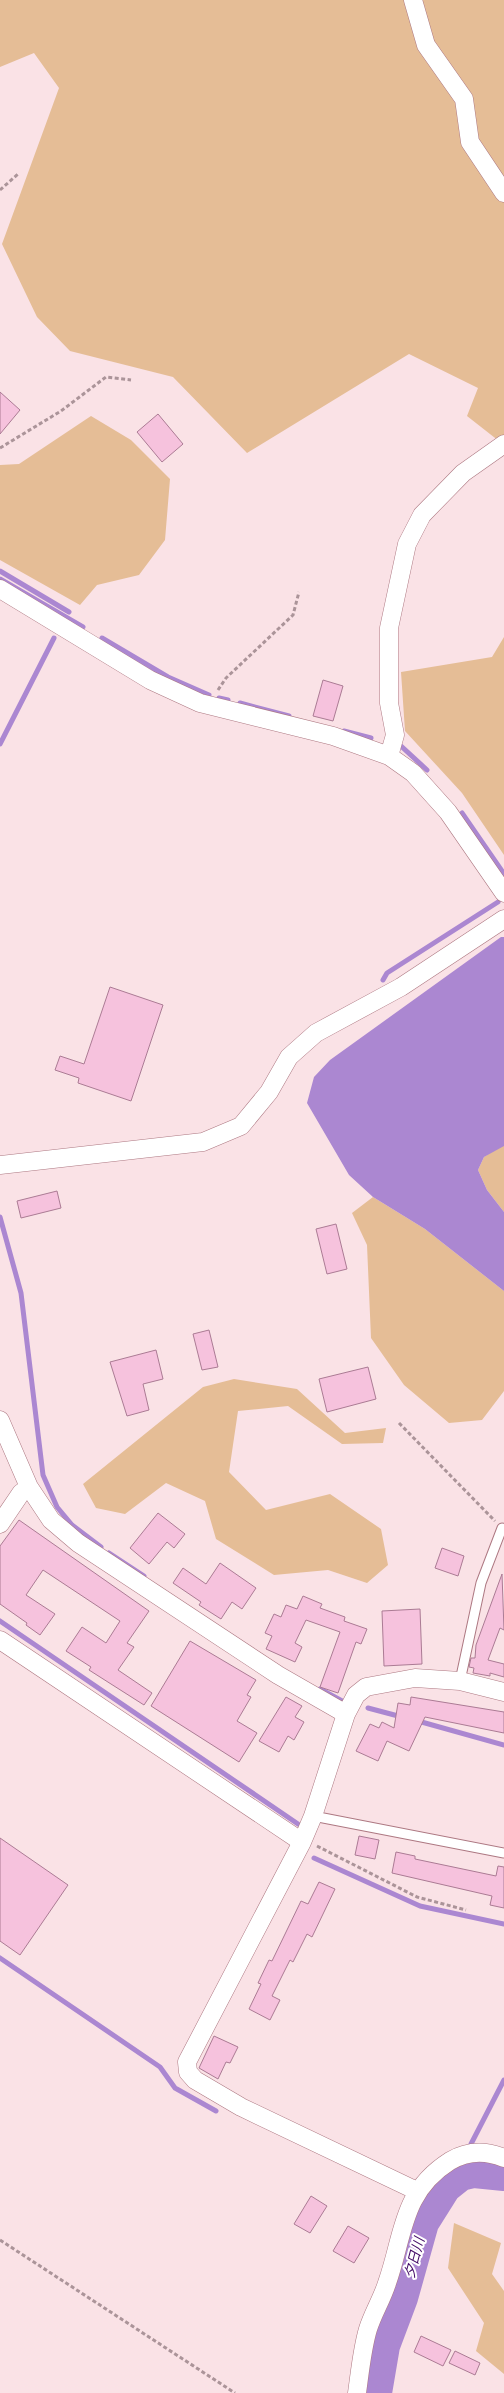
<svg xmlns="http://www.w3.org/2000/svg" width="504" height="2393" viewBox="0 0 504 2393" font-family="'PT Sans','Noto Sans JP',sans-serif">
	<style>
		.green { fill: #e5bd96 }
		.water { fill: #ab87d1 }
		.lines { fill: none; stroke-linecap: round; stroke-linejoin: round }
		.stream { stroke: #ab87d1; stroke-width: 5 }
		.river { stroke: #ab87d1; stroke-width: 30 }
		.building { fill: #f6c2dd; stroke: #ab7b94 }
		.service-casing { stroke: #ad7882; stroke-width: 11 }
		.minor-casing { stroke: #ad7882; stroke-width: 19 }
		.path { stroke: #ab9499; stroke-width: 3; stroke-dasharray: 4 2.5; stroke-linecap: butt }
		.service { stroke: #fff; stroke-width: 9 }
		.minor { stroke: #fff; stroke-width: 18 }
		.labels { text-anchor: middle; dominant-baseline: central; stroke-width: 4; stroke-linejoin: round; paint-order: stroke }
		.water-label { font-size: 14px; font-style: italic; fill: #420a66; stroke: #fff }
	</style>
	<rect width="100%" height="100%" fill="#fae2e6"/>
	<path class="green" d="M0,0H504V445L467,416L478,388L409,354L247,453L173,377L70,351L37,317L2,244L59,88L34,53L0,67Z
		M91,416L131,440L170,479L165,540L139,575L97,585L80,605L0,560V465L19,464Z
		M504,637V855L462,793L405,731L401,672L492,657Z
		M500,1146H504V1212L487,1190L478,1170L484,1157Z
		M373,1197L425,1229L504,1291V1391L482,1420L449,1423L404,1385L371,1338L367,1245L352,1213Z
		M234,1379L297,1389L345,1433L386,1428L383,1443L342,1444L288,1406L238,1411L229,1472L266,1510L330,1494L381,1529L388,1565L367,1583L328,1570L274,1575L216,1539L205,1501L166,1483L125,1514L96,1508L83,1484L203,1387Z
		M454,2223L501,2243L492,2274L504,2291V2374L476,2351L484,2323L448,2268Z"/>
	<path class="water" d="M501,937H504V1146L484,1157L478,1170L487,1190L504,1212V1291L425,1229L373,1197L349,1175L307,1103L314,1077L330,1060Z"/>
	<g class="lines">
		<path class="stream" d="M0,571L69,612
			M0,579L83,627
			M102,638L168,677L209,695
			M219,698L228,700
			M240,703L289,716
			M344,731L371,738
			M0,744L54,638
			M401,746L427,770
			M462,813L504,874
			M383,980L387,973L498,902
			M0,1217L21,1293L43,1475L57,1507L72,1525L101,1547
			M109,1553L144,1576
			M0,1621L298,1824
			M320,1689L344,1702
			M368,1708L402,1717
			M418,1721L504,1745
			M314,1858L420,1906L504,1924
			M0,1958L160,2067L175,2088L216,2111
			M471,2144L504,2080"/>
		<path class="river" d="M377,2393L385,2346L403,2298L424,2223L446,2188L461,2176L474,2173L504,2176"/>
	</g>
	<path class="building" d="M0,392L20,410L0,434Z
		M158,414L183,444L162,462L137,432Z
		M323,680L343,686L333,721L313,716Z
		M110,987L163,1005L131,1101L78,1083L79,1078L55,1070L60,1056L84,1064Z
		M57,1191L61,1208L21,1218L17,1201Z
		M336,1224L347,1269L327,1274L316,1229Z
		M209,1330L218,1367L202,1370L193,1334Z
		M156,1350L163,1379L143,1384L149,1410L127,1416L110,1362Z
		M368,1367L376,1399L327,1412L319,1379Z
		M158,1513L185,1534L174,1548L167,1542L149,1564L130,1548Z
		M19,1520L149,1611L127,1643L134,1647L118,1670L152,1693L144,1705L89,1670L91,1667L66,1651L82,1627L106,1643L120,1621L43,1570L26,1595L55,1614L40,1635L26,1625L27,1623L0,1604V1546Z
		M442,1548L464,1556L458,1576L435,1568Z
		M220,1563L256,1588L242,1609L232,1602L221,1619L199,1605L201,1602L173,1583L183,1568L206,1584Z
		M502,1574L504,1630L500,1628L488,1660L504,1664V1677L490,1673V1676L473,1673L474,1668L469,1667L471,1658H475L476,1645Z
		M303,1596L322,1604L320,1608L345,1617L344,1621L367,1629L361,1644L356,1642L338,1693L320,1687L340,1632L306,1620L295,1643L302,1647L295,1662L266,1649L272,1636L265,1633L274,1614L281,1617L286,1605L297,1609Z
		M420,1609L422,1664L384,1666L382,1611Z
		M190,1641L256,1680L247,1695L251,1697L237,1721L257,1733L239,1762L151,1706Z
		M286,1697L302,1706L295,1717L304,1722L294,1740L288,1736L279,1752L259,1741Z
		M411,1697L504,1712V1733L425,1717L409,1751L387,1741L378,1761L356,1751L370,1724L379,1728L382,1722L394,1728L398,1703L410,1705Z
		M359,1836L379,1840L375,1859L355,1855Z
		M0,1838L68,1885L20,1955L0,1941Z
		M396,1852L415,1856V1859L496,1876L498,1866L504,1867V1908L490,1905L492,1896L392,1873Z
		M319,1882L335,1889L312,1937L307,1934L293,1962L290,1960L272,1996L280,2000L270,2020L249,2009L261,1984L258,1983L269,1960L272,1961L301,1901L308,1904Z
		M214,2036L238,2047L230,2063L226,2062L218,2079L199,2068Z
		M311,2196L327,2206L310,2233L294,2224Z
		M348,2226L369,2238L354,2263L333,2251Z
		M421,2336L451,2350L443,2366L414,2352Z
		M455,2351L480,2363L475,2375L449,2363Z"/>
	<g class="lines">
		<g class="service-casing">
			<path id="service" d="M460,1681L481,1583L502,1528
				M313,1816L504,1853"/>
		</g>
		<g class="minor-casing">
			<path id="minor" d="M413,0L426,45L464,99L470,142L504,193
				M0,589L150,680L200,703L333,736L389,756L413,773L448,812L504,893
				M389,756L395,735L389,703V628L407,544L422,515L463,473L504,444
				M0,1165L203,1142L241,1126L269,1092L289,1057L316,1033L401,987L504,919
				M0,1420L29,1487L51,1520L78,1543L278,1675L346,1714
				M0,1524L21,1493L29,1487
				M0,1640L302,1842
				M417,2191L241,2107L195,2080L188,2072L187,2062L302,1842L313,1816L346,1714L356,1695L366,1687L415,1678L460,1681L504,1692
				M357,2393C360,2372 362,2349 368,2329C373,2313 382,2299 387,2283C404,2235 401,2192 450,2161C467,2151 485,2150 504,2158"/>
		</g>
		<path class="path" d="M0,190L18,174
			M0,448L61,411L106,377L131,380
			M218,690L226,678L293,615L299,592
			M399,1423L495,1521
			M317,1846L417,1897L466,1910
			M0,2240L235,2393"/>
		<use href="#service" class="service"/>
		<use href="#minor" class="minor"/>
	</g>
	<g class="labels">
		<g class="water-label">
			<text transform="translate(414 2258) rotate(-75)">夕日川</text>
		</g>
	</g>
</svg>
